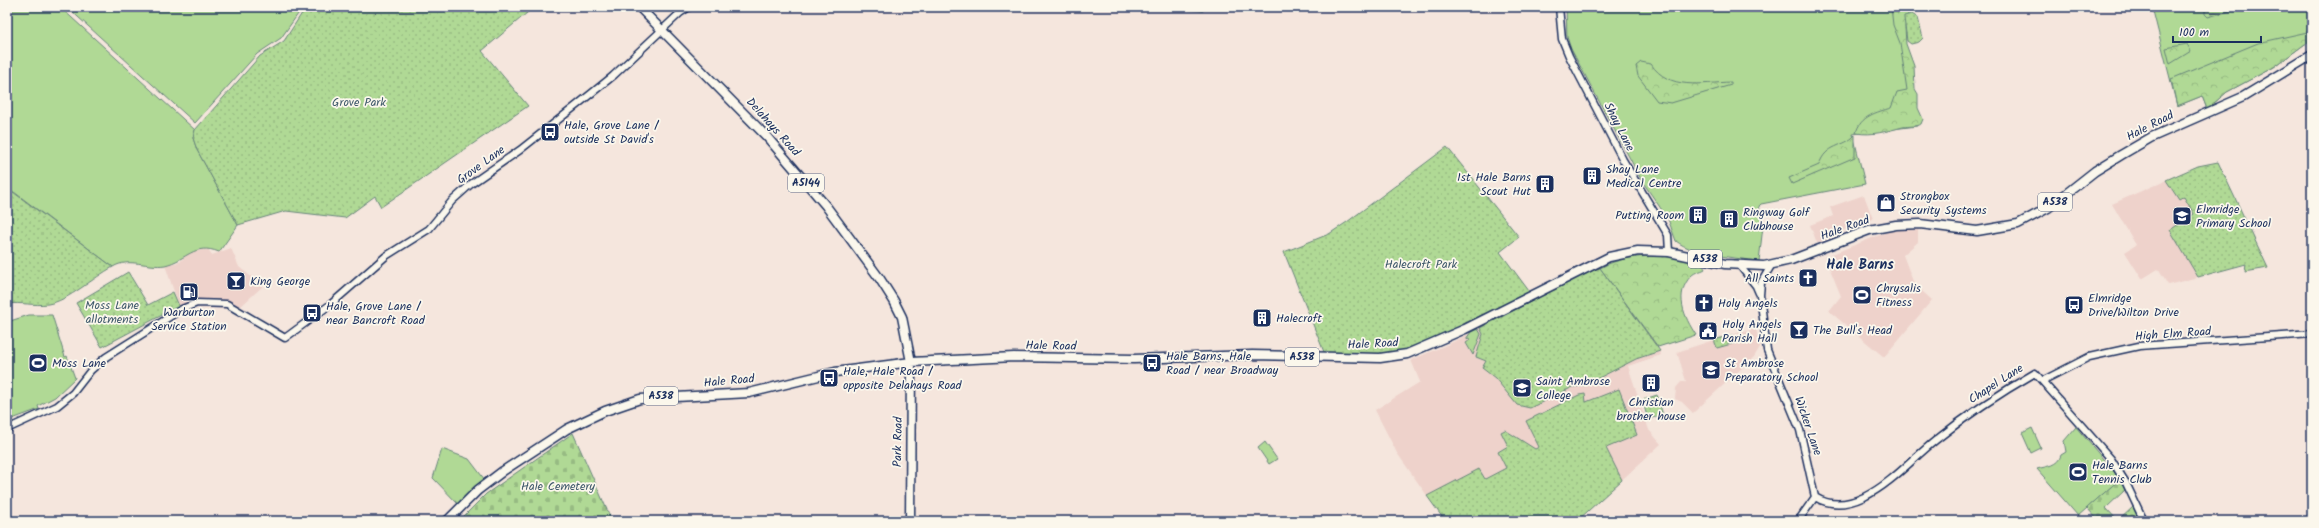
<svg xmlns="http://www.w3.org/2000/svg" width="2319" height="528" viewBox="0 0 2319 528" font-family="Kalam,sans-serif">
	<style>
		.built { fill: #eed2cb }
		.grass { fill: #b0d995; stroke: #66847a }
		.forest { fill: url(#forest-crowns); stroke: #66847a }
		.cemetery { fill: url(#cemetery-stones); stroke: #66847a }
		.park { fill: url(#park-dots); stroke: #66847a }
		.lines { fill: none; stroke-linecap: round; stroke-linejoin: round }
		.minor-casing { stroke: #1b2f5e; stroke-width: 9 }
		.major-casing { stroke: #1b2f5e; stroke-width: 11 }
		.minor { stroke: #fbf7ec; stroke-width: 6 }
		.major { stroke: #fbf7ec; stroke-width: 8 }
		.labels { text-anchor: middle; dominant-baseline: central; stroke-width: 3.5; stroke-linejoin: round; paint-order: stroke }
		.shield { fill: #fbf7ec; stroke: #5e6b89; stroke-width: 1 }
		.shield-label { font-size: 11px; font-weight: bold; fill: #1b2f5e }
		.park-label { font-size: 12px; fill: #405a6c; stroke: #fbf7ec }
		.poi-label { font-size: 12px; fill: #1b2f5e; stroke: #fbf7ec; text-anchor: start }
		.street-label { font-size: 12px; fill: #1b2f5e; stroke: #fbf7ec }
		.quarter-label { font-size: 14px; font-weight: bold; fill: #1b2f5e; stroke: #fbf7ec }
	</style>
	<defs>
		<pattern id="forest-crowns" width="20" height="18" patternUnits="userSpaceOnUse"><rect width="20" height="18" fill="#b0d995"/><path d="M2 6a3 3 0 1 1 6 0M12 15a3 3 0 1 1 6 0" fill="none" stroke="#97bb83"/></pattern>
		<pattern id="cemetery-stones" width="16" height="16" patternUnits="userSpaceOnUse"><rect width="16" height="16" fill="#b0d995"/><path d="M2 7V4a2 2 0 0 1 4 0v3zM10 15v-3a2 2 0 0 1 4 0v3z" fill="#97bb83"/></pattern>
		<pattern id="park-dots" width="8" height="8" patternUnits="userSpaceOnUse"><rect width="8" height="8" fill="#b0d995"/><path d="M2 2h.1M6 6h.1" fill="none" stroke="#97bb83" stroke-width="1.8" stroke-linecap="round"/></pattern>
	</defs>
	<rect width="100%" height="100%" fill="#f5e6dd"/>
	<filter id="ink" filterUnits="userSpaceOnUse"><feTurbulence type="fractalNoise" baseFrequency=".025" numOctaves="2"/><feDisplacementMap in="SourceGraphic" scale="8" xChannelSelector="R" yChannelSelector="G"/><feConvolveMatrix kernelMatrix="1 2 1 2 8 2 1 2 1" color-interpolation-filters="sRGB"/></filter>
	<g filter="url(#ink)">
		<path class="built" d="M2218,162L2268,268L2245,272L2246,264L2168,285L2158,269L2142,279L2125,252L2136,245L2112,204L2198,166Z
			M1864,195L1873,219L1839,232L1837,236L1817,243L1810,225L1833,216L1830,207Z
			M1892,230H1918V242L1903,255L1914,284L1932,300L1884,357L1829,311L1841,296L1825,257Z
			M231,248L239,267L263,286L239,308L226,301L205,299L192,301L179,306L165,265L180,262L186,255L194,251L208,249L212,255Z
			M1596,269L1680,340L1658,347L1661,355L1628,366L1649,430L1661,444L1577,521H1445L1397,453L1375,410L1420,382L1411,360L1451,343Z
			M1756,329L1760,347L1754,357L1693,413L1682,402L1675,399L1676,388L1681,382L1686,381L1677,352L1723,337Z"/>
		<path class="grass" d="M7,7H60L195,130L193,138L197,150L238,225L219,252C194,242 187,260 165,265C148,268 129,257 113,267L14,192L7,193Z
			M67,7H303L281,38L257,54L195,123Z
			M1566,7H1917L1900,8L1917,126L1853,134L1865,184L1761,204L1759,206L1763,226L1759,261C1737,258 1693,255 1676,241L1668,219L1642,181L1571,49L1567,37Z
			M2152,7H2312V42L2305,44L2274,67L2227,92L2207,109L2202,96L2177,106Z
			M29,315H52L65,357L67,356L75,378L55,397L38,406L39,409L7,421V322Z
			M1478,329L1481,334L1473,355L1466,343L1470,340L1469,338L1466,339L1471,332Z
			M2076,427L2120,479L2078,516L2037,469C2047,466 2058,466 2061,455L2066,452L2064,441Z
			M2032,428L2041,448L2031,453L2022,433Z
			M1265,442L1277,459L1269,464L1258,448Z
			M442,449L469,459L485,480L459,505L433,478Z"/>
		<path class="forest" d="M1891,7H1948L1909,10L1905,27L1906,44L1914,66L1915,89L1918,94V108L1923,119L1921,124C1914,127 1910,126 1903,127C1887,131 1873,136 1856,133C1860,116 1877,112 1891,108L1897,92L1907,90L1900,43L1893,25Z
			M2208,7H2245L2208,17L2205,14V9Z
			M2312,31V42L2305,44L2274,67L2227,92L2207,109L2202,96L2177,106L2171,79L2258,43Z
			M2187,44L2191,51L2170,64L2166,48Z
			M1641,62L1651,64C1669,91 1702,83 1731,82V85L1671,103L1657,101L1638,76L1636,66Z
			M1855,135V157L1792,184L1789,178L1819,165C1826,143 1844,148 1855,135Z
			M1665,255L1702,264L1705,269C1700,272 1696,271 1691,276C1674,294 1684,317 1696,335L1658,347L1600,268C1619,257 1643,256 1665,255Z"/>
		<path class="cemetery" d="M573,433L612,521H459L486,494Z
			M2120,479L2125,490L2106,508L2118,521L2133,507L2138,517L2131,521H2099L2087,508Z"/>
		<path class="park" d="M306,7H534L482,51L528,106L381,207L375,196L345,218L286,211L238,225L197,150L193,138L195,130L260,56L284,41Z
			M1162,7H1205L1203,11Z
			M1912,14L1918,18L1923,38L1919,42L1911,44L1907,41L1904,18V16Z
			M1447,147L1519,237L1500,252L1532,295L1407,354L1326,357L1284,252L1329,234L1347,222Z
			M2218,162L2268,268L2245,272L2246,264L2198,277L2170,230L2194,214L2184,197L2179,200L2166,180L2198,166Z
			M13,192L113,267C94,277 68,301 48,304C34,306 21,302 7,304V193Z
			M1600,268L1660,351L1636,359L1583,386L1573,387L1530,408L1517,405L1495,378L1482,368L1486,361L1476,357L1483,334L1480,328L1590,271Z
			M128,272L148,305L173,292L179,306L102,347L76,303Z
			M1732,335L1735,343L1717,348L1714,340Z
			M1619,389L1637,435L1606,448L1622,480L1577,521H1445L1427,496L1479,469L1485,479L1506,468L1498,452L1508,446L1501,432L1505,430L1535,449L1539,447L1526,421L1579,395L1585,394L1586,402Z
			M1657,395L1663,415L1648,419L1642,400Z"/>
		<g class="lines">
			<g class="minor-casing">
				<path id="minor" d="M1559,7L1562,39L1569,56L1623,160L1668,235L1669,252
					M1772,264L1761,283L1760,295L1767,350L1800,430L1815,497
					M1740,266L1756,286L1759,293
					M2042,381L2089,357L2139,346L2312,334
					M7,429L57,406L73,393L91,370L106,357L182,309L197,303L227,304L285,338L331,304L386,256L429,229L452,201L471,184L520,150L577,105L613,76L680,13L689,7
					M1815,497C1831,507 1847,505 1864,497C1892,483 1912,459 1936,440C1967,415 2000,393 2035,373L2111,459L2126,483L2144,521
					M1798,521L1815,497"/>
			</g>
			<g class="major-casing">
				<path id="major" d="M639,7L767,137L826,206L880,279L894,301L902,317L911,362L910,521
					M447,521L478,490L503,471L567,429L605,411L640,399L749,393L835,372L911,362L1014,357L1134,359L1252,355L1380,358L1407,354L1465,329L1609,257L1638,251L1669,252L1725,264L1764,266L1791,260L1869,230L1896,225L1920,224L1977,231L2018,224L2048,208L2095,171L2121,155L2152,137L2243,97L2312,55"/>
			</g>
			<use href="#minor" class="minor"/>
			<use href="#major" class="major"/>
		</g>
	</g>
	<defs>
		<g id="bus-square" transform="scale(1)"><rect x="-9" y="-9" width="18" height="18" rx="4" fill="#1b2f5e" stroke="#fbf7ec"/><path d="M-5-6H5V4H4V6H2V4H-2V6H-4V4H-5ZM-3.5-4V0h7V-4ZM-3.5 1.2v1.5H-2V1.2ZM2 1.2v1.5H3.5V1.2Z" fill="#fff"/></g>
		<g id="building-square" transform="scale(1)"><rect x="-9" y="-9" width="18" height="18" rx="4" fill="#1b2f5e" stroke="#fbf7ec"/><path d="M-4-6H4V6H1V3H-1V6H-4ZM-2.5-4.3h1.7v1.8h-1.7ZM.8-4.3h1.7v1.8H.8ZM-2.5-1h1.7V.8h-1.7ZM.8-1h1.7V.8H.8Z" fill="#fff"/></g>
		<g id="shop-square" transform="scale(1)"><rect x="-9" y="-9" width="18" height="18" rx="4" fill="#1b2f5e" stroke="#fbf7ec"/><path d="M-5-2.5h2.3a2.7 3.5 0 0 1 5.4 0H5L5.5 6h-11ZM-1.5-2.5h3a1.5 2.3 0 0 0-3 0Z" fill="#fff"/></g>
		<g id="school-square" transform="scale(1)"><rect x="-9" y="-9" width="18" height="18" rx="4" fill="#1b2f5e" stroke="#fbf7ec"/><path d="M0-5L7-2L0 1L-7-2ZM-4 1L0 2.5L4 1V4Q0 6-4 4Z" fill="#fff"/></g>
		<g id="church-square" transform="scale(1)"><rect x="-9" y="-9" width="18" height="18" rx="4" fill="#1b2f5e" stroke="#fbf7ec"/><path d="M-1.2-6h2.4v3.5h3.3v2.4h-3.3V6h-2.4V-.1h-3.3v-2.4h3.3Z" fill="#fff"/></g>
		<g id="bar-square" transform="scale(1)"><rect x="-9" y="-9" width="18" height="18" rx="4" fill="#1b2f5e" stroke="#fbf7ec"/><path d="M-6-5H6L.8 .8V4.5H3.5V6h-7V4.5H-.8V.8Z" fill="#fff"/></g>
		<g id="fuel-square" transform="scale(1)"><rect x="-9" y="-9" width="18" height="18" rx="4" fill="#1b2f5e" stroke="#fbf7ec"/><path d="M-5.5-6h7V0h2V4h1.3V-2.5L3-4.5l.8-.8L6-3V5H2.5V1h-1V6h-7ZM-4.2-4.7v3.2H.2V-4.7Z" fill="#fff"/></g>
		<g id="stadium-square" transform="scale(1)"><rect x="-9" y="-9" width="18" height="18" rx="4" fill="#1b2f5e" stroke="#fbf7ec"/><path d="M0-5a6.5 5 0 1 0 0 10a6.5 5 0 1 0 0-10ZM-3.5-1.8h7v3.6h-7Z" fill="#fff"/></g>
		<g id="civic-square" transform="scale(1)"><rect x="-9" y="-9" width="18" height="18" rx="4" fill="#1b2f5e" stroke="#fbf7ec"/><path d="M-.6-6.5H3V-4.5H.6V-3L4-1V1h2V6H-6V1h2V-1L-.6-3ZM-1.2 2.5V6h2.4V2.5Z" fill="#fff"/></g>
	</defs>
	<g fill-rule="evenodd">
		<use href="#bus-square" x="550" y="132"/>
		<use href="#building-square" x="1592" y="176"/>
		<use href="#building-square" x="1545" y="184"/>
		<use href="#shop-square" x="1886" y="203"/>
		<use href="#building-square" x="1698" y="215"/>
		<use href="#school-square" x="2182" y="216"/>
		<use href="#building-square" x="1729" y="219"/>
		<use href="#church-square" x="1808" y="278"/>
		<use href="#bar-square" x="236" y="281"/>
		<use href="#fuel-square" x="189" y="292"/>
		<use href="#stadium-square" x="1862" y="295"/>
		<use href="#church-square" x="1704" y="303"/>
		<use href="#bus-square" x="2074" y="305"/>
		<use href="#bus-square" x="312" y="313"/>
		<use href="#building-square" x="1262" y="318"/>
		<use href="#bar-square" x="1799" y="330"/>
		<use href="#civic-square" x="1708" y="331"/>
		<use href="#stadium-square" x="38" y="363"/>
		<use href="#bus-square" x="1152" y="363"/>
		<use href="#school-square" x="1711" y="370"/>
		<use href="#bus-square" x="829" y="378"/>
		<use href="#building-square" x="1651" y="383"/>
		<use href="#school-square" x="1522" y="388"/>
		<use href="#stadium-square" x="2078" y="472"/>
	</g>
	<g class="labels">
		<g class="shield">
			<rect x="788" y="174" width="36" height="18" rx="3"/>
			<rect x="2038" y="193" width="34" height="18" rx="3"/>
			<rect x="1688" y="250" width="34" height="18" rx="3"/>
			<rect x="1285" y="348" width="34" height="18" rx="3"/>
			<rect x="644" y="387" width="34" height="18" rx="3"/>
		</g>
		<g class="shield-label">
			<text x="806" y="183">A5144</text>
			<text x="2055" y="202">A538</text>
			<text x="1705" y="259">A538</text>
			<text x="1302" y="357">A538</text>
			<text x="661" y="396">A538</text>
		</g>
		<g class="park-label">
			<text x="359" y="102">Grove Park</text>
			<text x="1421" y="264">Halecroft Park</text>
			<text x="112" y="305">Moss Lane<tspan x="112" dy="14">allotments</tspan></text>
			<text x="558" y="486">Hale Cemetery</text>
		</g>
		<g class="poi-label">
			<text x="564" y="125">Hale, Grove Lane /<tspan x="564" dy="14">outside St David's</tspan></text>
			<text x="1606" y="169">Shay Lane<tspan x="1606" dy="14">Medical Centre</tspan></text>
			<text x="1531" y="177" text-anchor="end">1st Hale Barns<tspan x="1531" dy="14">Scout Hut</tspan></text>
			<text x="1900" y="196">Strongbox<tspan x="1900" dy="14">Security Systems</tspan></text>
			<text x="2196" y="209">Elmridge<tspan x="2196" dy="14">Primary School</tspan></text>
			<text x="1743" y="212">Ringway Golf<tspan x="1743" dy="14">Clubhouse</tspan></text>
			<text x="1684" y="215" text-anchor="end">Putting Room</text>
			<text x="1794" y="278" text-anchor="end">All Saints</text>
			<text x="250" y="281">King George</text>
			<text x="1876" y="288">Chrysalis<tspan x="1876" dy="14">Fitness</tspan></text>
			<text x="2088" y="298">Elmridge<tspan x="2088" dy="14">Drive/Wilton Drive</tspan></text>
			<text x="1718" y="303">Holy Angels</text>
			<text x="326" y="306">Hale, Grove Lane /<tspan x="326" dy="14">near Bancroft Road</tspan></text>
			<text x="189" y="312" text-anchor="middle">Warburton<tspan x="189" dy="14">Service Station</tspan></text>
			<text x="1276" y="318">Halecroft</text>
			<text x="1722" y="324">Holy Angels<tspan x="1722" dy="14">Parish Hall</tspan></text>
			<text x="1813" y="330">The Bull's Head</text>
			<text x="1166" y="356">Hale Barns, Hale<tspan x="1166" dy="14">Road / near Broadway</tspan></text>
			<text x="52" y="363">Moss Lane</text>
			<text x="1725" y="363">St Ambrose<tspan x="1725" dy="14">Preparatory School</tspan></text>
			<text x="843" y="371">Hale, Hale Road /<tspan x="843" dy="14">opposite Delahays Road</tspan></text>
			<text x="1536" y="381">Saint Ambrose<tspan x="1536" dy="14">College</tspan></text>
			<text x="1651" y="402" text-anchor="middle">Christian<tspan x="1651" dy="14">brother house</tspan></text>
			<text x="2092" y="465">Hale Barns<tspan x="2092" dy="14">Tennis Club</tspan></text>
		</g>
		<g class="street-label">
			<text transform="translate(2150 126) rotate(-27)">Hale Road</text>
			<text transform="translate(773 127) rotate(48)">Delahays Road</text>
			<text transform="translate(1619 127) rotate(63)">Shay Lane</text>
			<text transform="translate(481 165) rotate(-36)">Grove Lane</text>
			<text transform="translate(1845 228) rotate(-20)">Hale Road</text>
			<text transform="translate(2173 334) rotate(-4)">High Elm Road</text>
			<text transform="translate(1373 344) rotate(-3)">Hale Road</text>
			<text transform="translate(1051 346) rotate(1)">Hale Road</text>
			<text transform="translate(729 381) rotate(-5)">Hale Road</text>
			<text transform="translate(1996 384) rotate(-33)">Chapel Lane</text>
			<text transform="translate(1808 426) rotate(71)">Wicker Lane</text>
			<text transform="translate(898 442) rotate(-89)">Park Road</text>
		</g>
		<g class="quarter-label">
			<text x="1860" y="265">Hale Barns</text>
		</g>
	</g>
	<rect width="2319" height="528" fill="none" stroke="#fbf7ec" stroke-width="24"/>
	<rect x="12" y="12" width="2295" height="504" fill="none" stroke="#1b2f5e" stroke-width="1.5" filter="url(#ink)"/>
	<path d="M2173 36v6h88v-6" fill="none" stroke="#1b2f5e" stroke-width="2"/>
	<text x="2179" y="36" font-size="12" fill="#1b2f5e" stroke="#fbf7ec" stroke-width="3" paint-order="stroke">100 m</text>
</svg>
